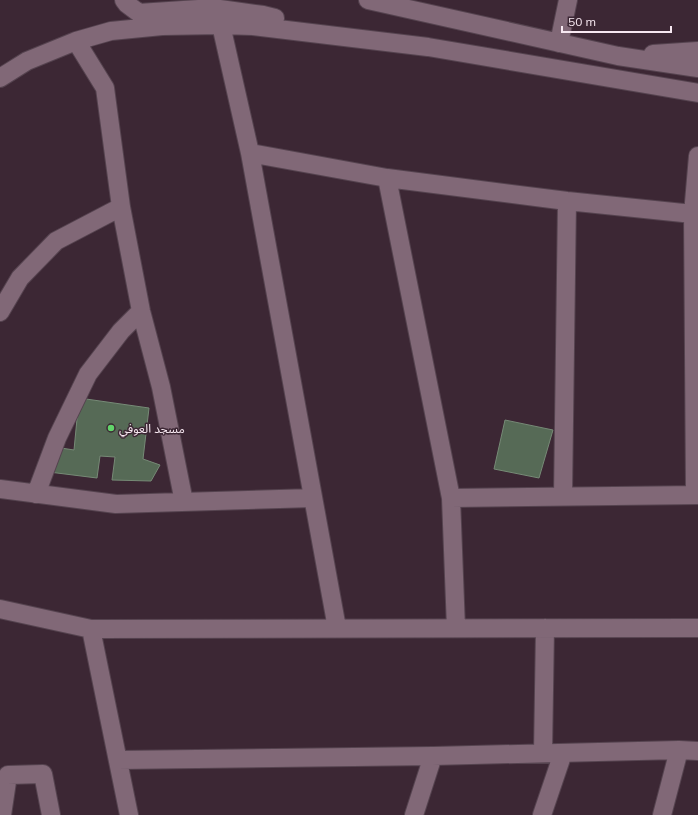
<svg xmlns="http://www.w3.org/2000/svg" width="698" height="815" viewBox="0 0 698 815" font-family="Mulish,'Noto Sans Arabic',sans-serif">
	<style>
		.building { fill: #566a56; stroke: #768a76 }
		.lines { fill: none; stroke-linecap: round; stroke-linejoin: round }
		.minor-casing { stroke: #55434f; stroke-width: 20 }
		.minor { stroke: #816877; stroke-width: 18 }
		.poi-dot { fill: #61d46a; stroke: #3c2734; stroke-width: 1.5 }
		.labels { text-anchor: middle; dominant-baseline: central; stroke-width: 3; stroke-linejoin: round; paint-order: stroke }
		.poi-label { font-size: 12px; fill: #f7e8f1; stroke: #3c2734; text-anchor: start }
	</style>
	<rect width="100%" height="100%" fill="#3c2734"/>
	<path class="building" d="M79,398L149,408L143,459L160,465L151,481L112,480L115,457L100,456L97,478L49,472L61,448L74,450Z
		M505,420L553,430L539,478L494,469Z"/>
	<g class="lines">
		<g class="minor-casing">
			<path id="minor" d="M124,0L127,4L139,13L213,8L263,15L275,18
				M368,0L618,56L698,68
				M221,25L250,153L337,628
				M76,41L105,88L121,207L141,311L161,387L184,502
				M559,43L568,0
				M653,54L698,51
				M0,78L27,61L76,41L111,31L162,26L221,25L253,26L428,47L698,93
				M250,153L387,178L567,201L693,214
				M387,178L451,498L456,628
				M0,312L20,278L56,241L121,207
				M0,489L116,504L313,498
				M36,494L57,438L88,374L121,331L141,311
				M695,494L693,214L698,156
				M563,496L567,201
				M451,498L698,495
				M0,609L91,629L698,628
				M91,629L129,815
				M543,753L545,628
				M118,760L433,756L679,750L698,751
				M2,815L8,775L43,774L51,815
				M414,815L433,756
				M542,815L563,753
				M662,815L679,750"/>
		</g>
		<use href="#minor" class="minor"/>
	</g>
	<circle class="poi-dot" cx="111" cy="428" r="4"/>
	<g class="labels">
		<g class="poi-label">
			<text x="119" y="428">مسجد العوفي</text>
		</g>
	</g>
	<path d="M562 26v6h109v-6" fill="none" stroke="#f7e8f1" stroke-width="2"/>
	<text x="568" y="26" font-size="12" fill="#f7e8f1" stroke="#3c2734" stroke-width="3" paint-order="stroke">50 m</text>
</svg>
